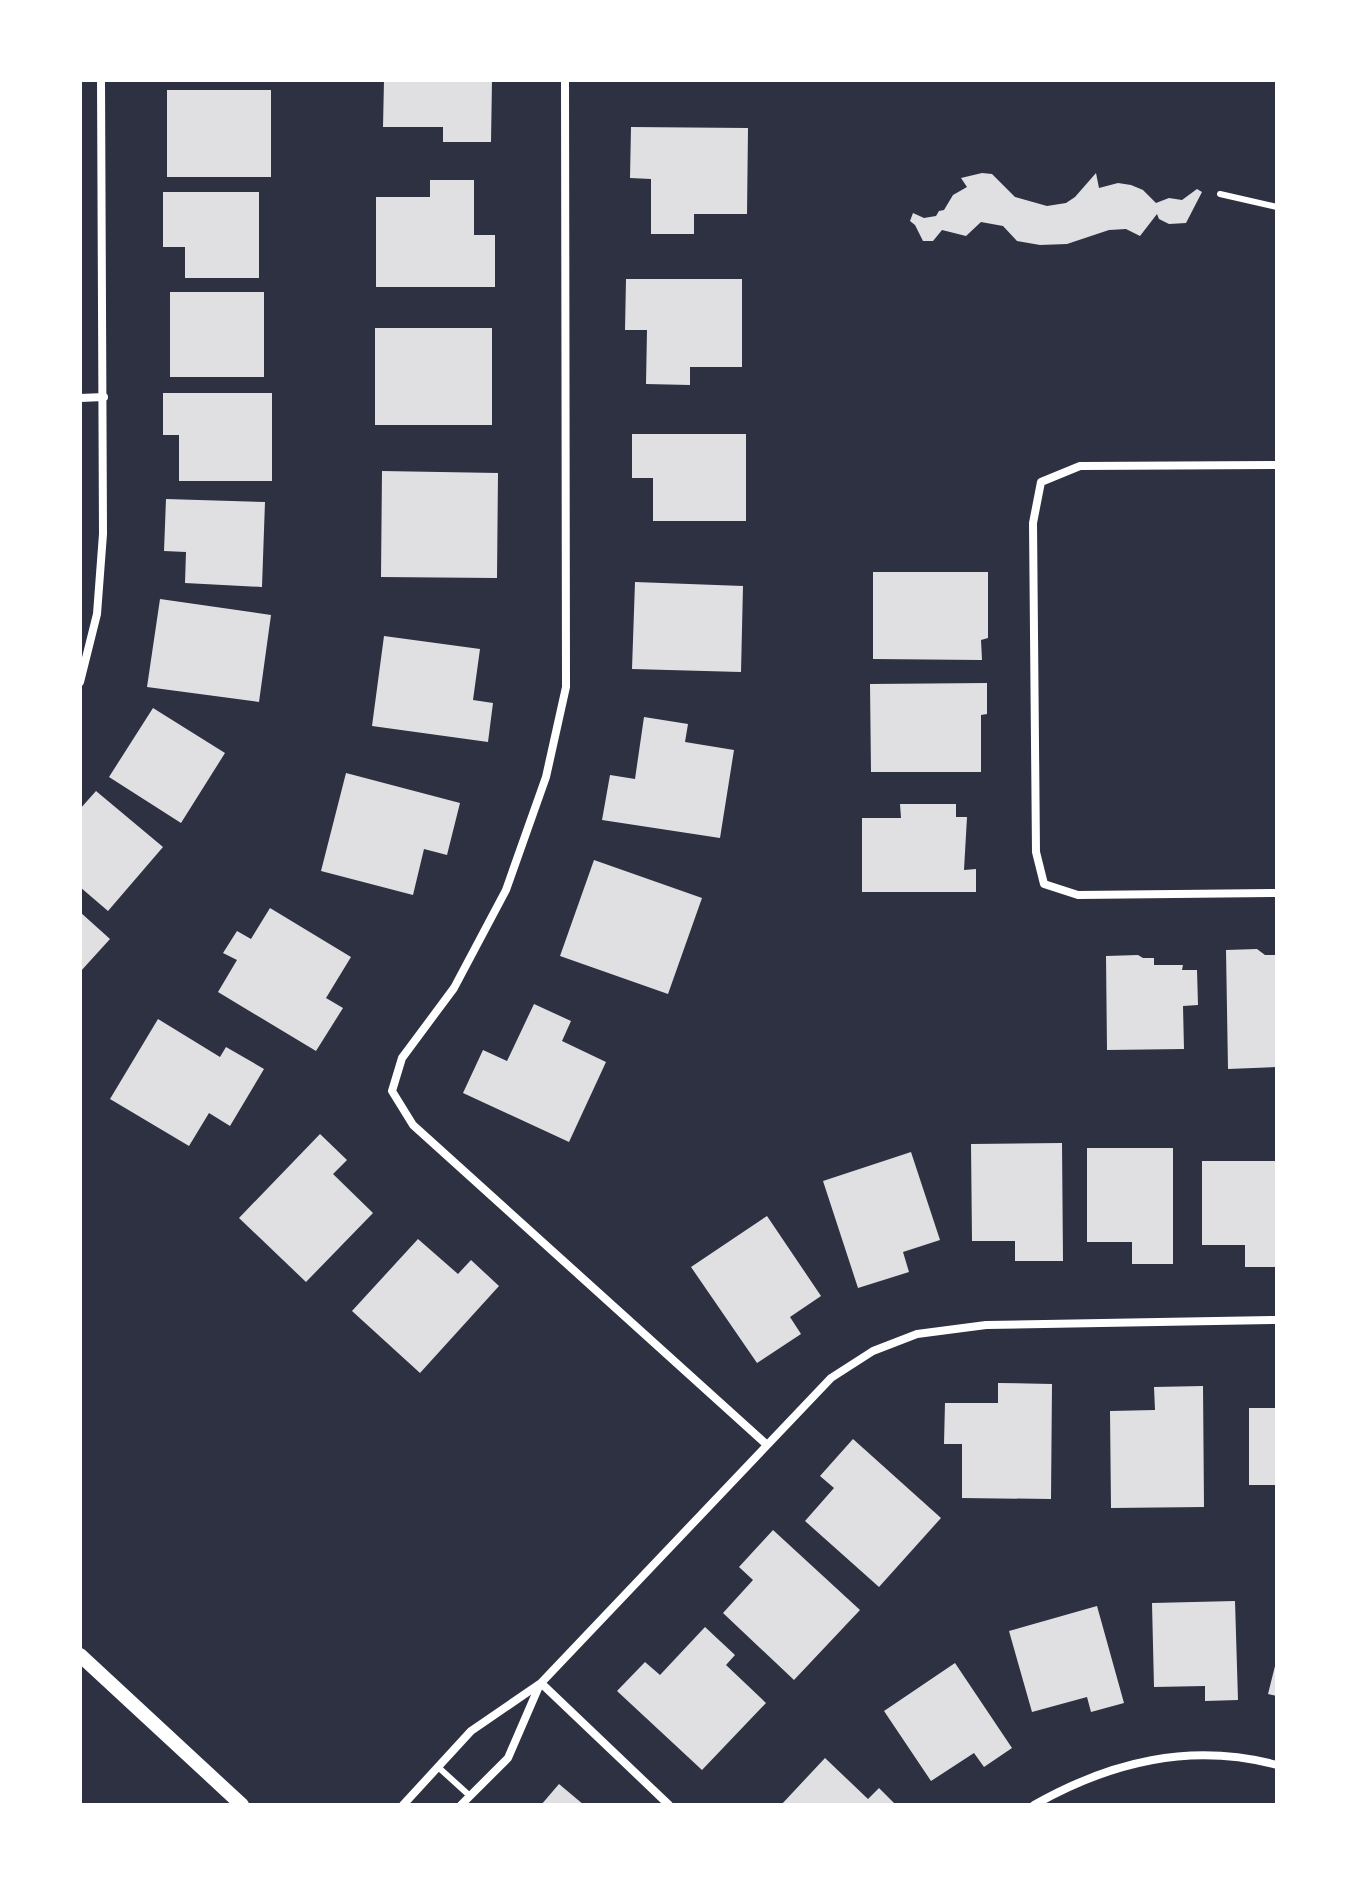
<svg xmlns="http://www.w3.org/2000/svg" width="1357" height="1885" viewBox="0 0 1357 1885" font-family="Quicksand,sans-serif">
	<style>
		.building { fill: #e0e0e3 }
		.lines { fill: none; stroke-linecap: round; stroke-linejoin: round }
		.service { stroke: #fff; stroke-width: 6 }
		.minor { stroke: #fff; stroke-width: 8 }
		.tertiary { stroke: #fff; stroke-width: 14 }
	</style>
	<rect width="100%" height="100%" fill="#2d3142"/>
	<path class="building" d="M384,80H492L491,142H443V127H383Z
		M167,90H271V177H167Z
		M631,127L748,128L747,214H694V234H651V179L630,178Z
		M982,173L992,174L1015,197L1047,206L1066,203L1075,197L1096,173L1099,188L1118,183L1131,185L1143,190L1156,203L1169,198L1182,200L1197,189L1202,192L1186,223L1169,224L1159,219L1157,214L1140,236L1126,229L1109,230L1067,244L1040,245L1017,241L1003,226L981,222L966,236L942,230L933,241H923L915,225L910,221L913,213L924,218L936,216L939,211L944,210L953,195L967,187L961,178Z
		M430,180H474V235H495V287H376V197H430Z
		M163,192H259V278H185V247H163Z
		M626,279H742V367H690V385L646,384L647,330H625Z
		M170,292H264V377H170Z
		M375,328H492V425H375Z
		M163,393H272V481H179V435H163Z
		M632,434H746V521H653V478H632Z
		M382,471L498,473L497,578L381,577Z
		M166,499L265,502L262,587L185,583L186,552L164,551Z
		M873,572H988V638L981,640L982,660L873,659Z
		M635,582L743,586L741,672L632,669Z
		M160,599L271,615L259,702L147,687Z
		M384,636L480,649L473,700L493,703L488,742L372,726Z
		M987,683V714L981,715V772H871L870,684Z
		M153,708L225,753L181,823L109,777Z
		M644,717L688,724L685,742L734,750L720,838L602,820L610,775L635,779Z
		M346,773L460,803L447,855L424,849L413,895L321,871Z
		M96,791L163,847L108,911L80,887V809Z
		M900,804H956V817H967L964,870L976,869V892H862V818H901Z
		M594,860L702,898L668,994L560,956Z
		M270,908L351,957L326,998L343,1008L316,1051L218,992L237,960L223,953L237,931L251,939Z
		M80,912L110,939L80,972Z
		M1257,949L1265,955H1277V1067L1228,1069L1226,950Z
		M1138,955L1143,958H1154V965H1183L1182,970H1197L1198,1005L1183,1006L1184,1049L1107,1050L1106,956Z
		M534,1004L571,1021L562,1041L606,1062L569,1142L463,1093L483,1050L507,1061Z
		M158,1019L220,1057L226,1047L264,1069L230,1126L209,1113L189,1146L110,1099Z
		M320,1134L347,1160L333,1174L373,1213L306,1282L239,1218Z
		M1062,1143L1063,1261H1015V1241H972L971,1144Z
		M1087,1148H1173V1264H1132V1242H1087Z
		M911,1152L940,1240L903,1252L909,1272L858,1288L823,1181Z
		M1202,1161H1277V1267H1245V1245H1202Z
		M767,1216L821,1296L790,1317L801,1334L757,1363L691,1267Z
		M418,1239L458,1274L471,1260L499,1286L420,1373L352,1311Z
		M998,1383L1052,1384L1051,1499L962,1498V1444H944L945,1403H998Z
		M1203,1386L1204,1507L1111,1508L1110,1411L1155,1410L1154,1387Z
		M1249,1408H1277V1485H1249Z
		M853,1439L941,1518L879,1587L805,1521L834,1488L820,1476Z
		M773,1530L860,1610L794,1680L723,1613L753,1580L739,1567Z
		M1235,1601L1238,1700L1205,1701V1686L1154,1687L1152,1603Z
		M1097,1606L1124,1703L1091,1712L1087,1697L1032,1712L1009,1631Z
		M705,1627L735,1655L726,1665L766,1703L702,1770L617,1691L645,1662L660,1675Z
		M1276,1662H1277V1696L1268,1694Z
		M955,1663L1012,1748L984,1767L974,1753L931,1781L884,1711Z
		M825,1758L868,1799L879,1788L896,1805H781Z
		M559,1784L584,1805H541Z"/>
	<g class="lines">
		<path class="service" d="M1220,194L1277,207
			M438,1767L470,1796"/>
		<path class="minor" d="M565,80L566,687L546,777L506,890L454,988L402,1058L392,1091L413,1125L766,1444
			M80,398L104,397
			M1277,465L1080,466L1041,482L1033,523L1036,852L1044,884L1078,895L1277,893
			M80,682L97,614L103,534L101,80
			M541,1683L669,1805
			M403,1805L471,1731L541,1683L831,1378L873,1351L917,1334L986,1325L1277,1320
			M461,1805L508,1758L540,1684
			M1034,1805C1110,1762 1190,1742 1277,1765"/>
		<path class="tertiary" d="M80,1655L242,1805"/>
	</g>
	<rect width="1357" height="1885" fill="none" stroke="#ffffff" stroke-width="164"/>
</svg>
